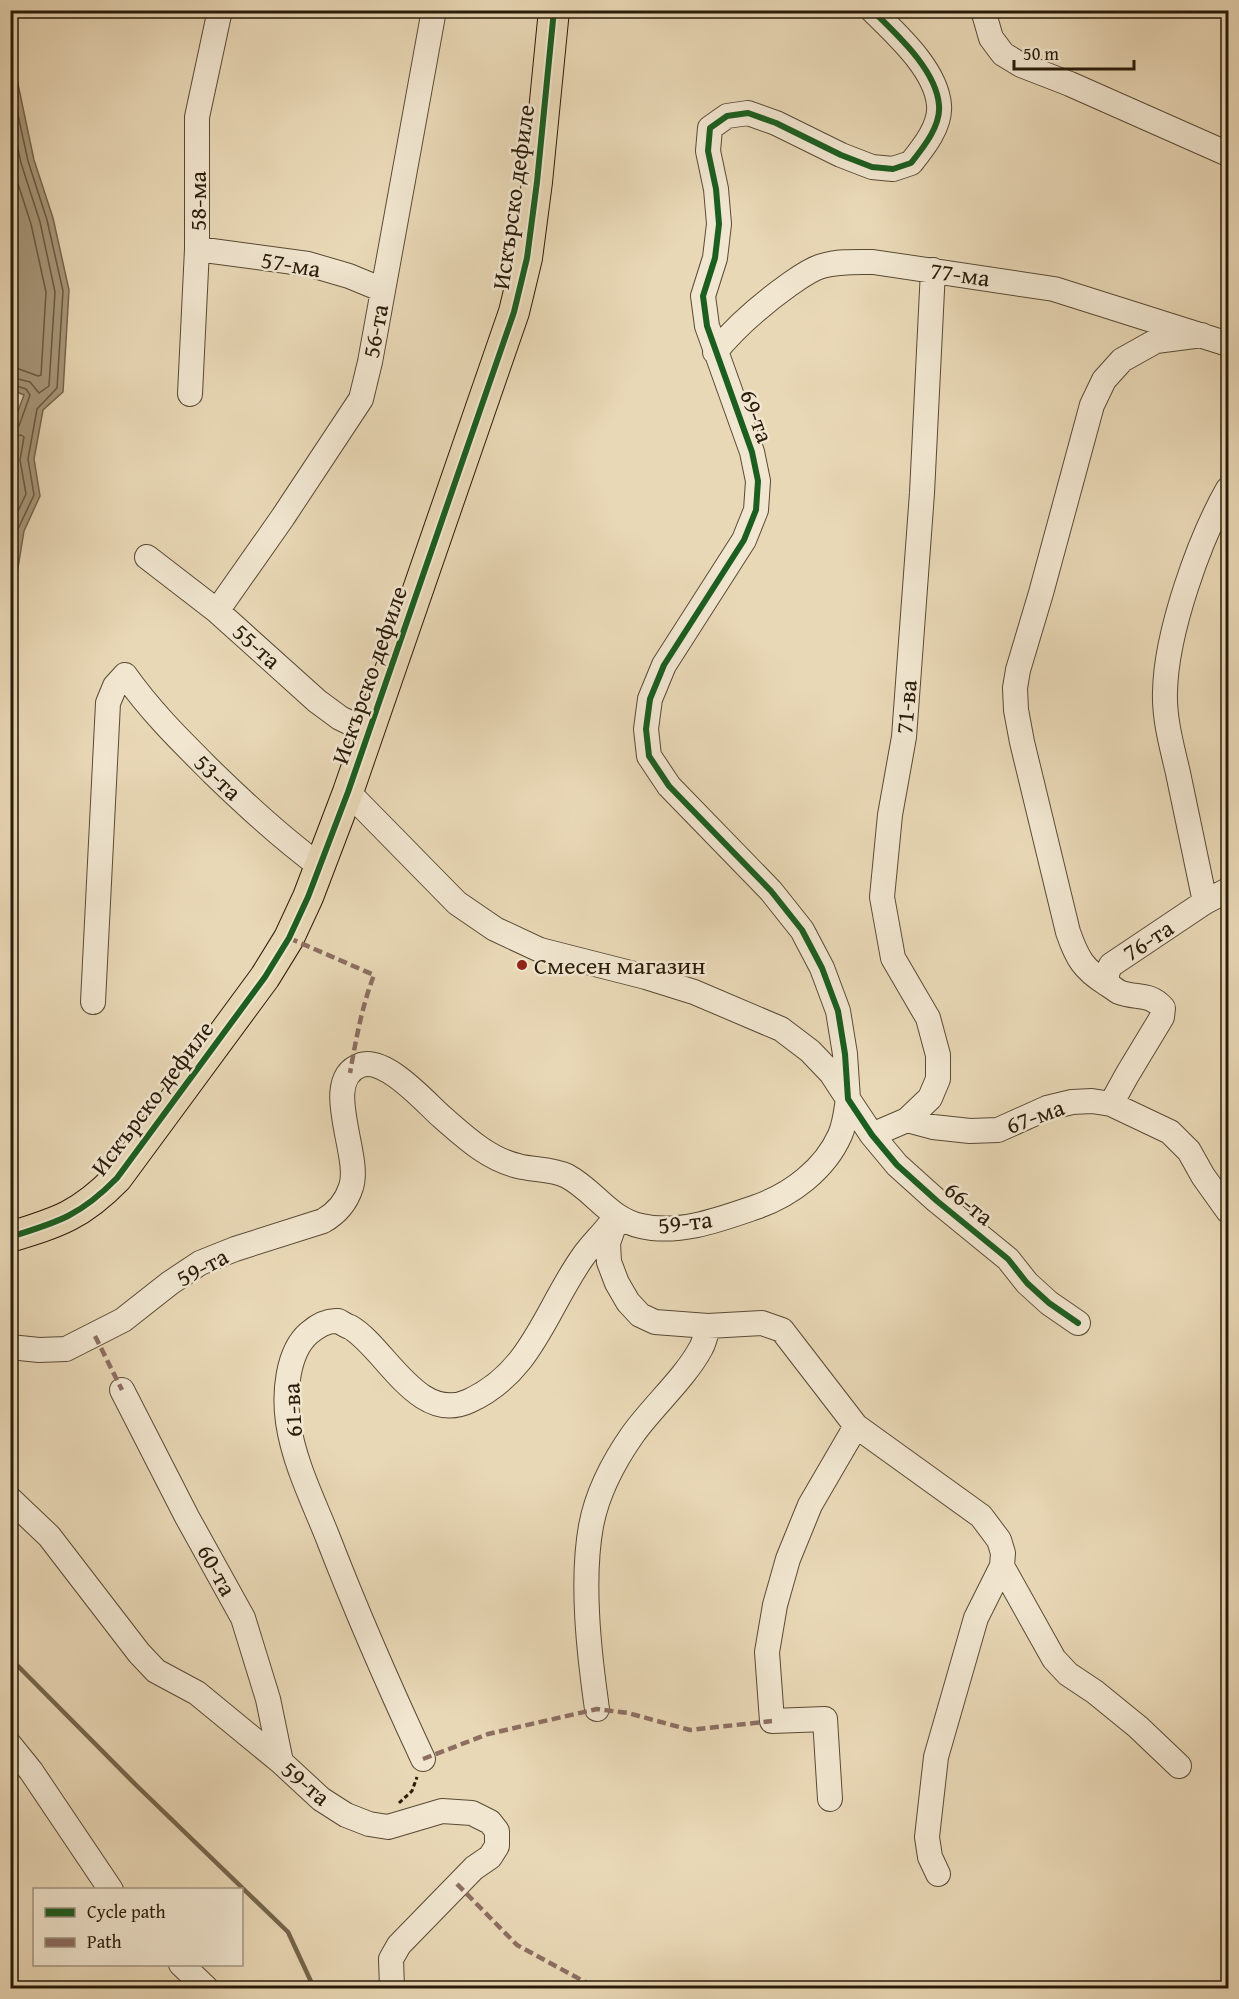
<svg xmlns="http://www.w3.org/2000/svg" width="1239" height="1999" viewBox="0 0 1239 1999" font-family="'Gentium Book Plus',serif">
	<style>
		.water { fill: #a8987b; stroke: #75664d; stroke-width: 1.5 }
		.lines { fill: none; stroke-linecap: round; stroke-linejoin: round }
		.shore { stroke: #685a42; stroke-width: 1.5 }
		.stream { stroke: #75664d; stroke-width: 4.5 }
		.minor-casing { stroke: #594a34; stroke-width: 26 }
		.major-casing { stroke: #291b09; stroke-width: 32 }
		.path { stroke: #291b09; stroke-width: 3; stroke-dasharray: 4.5 3; stroke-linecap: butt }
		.minor { stroke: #f1e6d0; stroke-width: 24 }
		.major { stroke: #e9d8b6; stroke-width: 30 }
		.quiet { stroke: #8d6e63; stroke-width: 4.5; stroke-dasharray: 9 4.5; stroke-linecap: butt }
		.cycleway-casing { stroke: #f1e6d0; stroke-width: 10 }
		.cycleway { stroke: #1b5e20; stroke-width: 6 }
		.poi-dot { fill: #8f2418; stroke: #f1e6d0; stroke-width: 2 }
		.labels { text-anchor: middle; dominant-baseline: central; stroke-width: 5; stroke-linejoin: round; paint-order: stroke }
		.street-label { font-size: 24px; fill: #291b09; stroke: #f1e6d0 }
		.poi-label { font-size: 24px; fill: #291b09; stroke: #f1e6d0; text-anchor: start }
	</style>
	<rect width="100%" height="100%" fill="#e9d8b6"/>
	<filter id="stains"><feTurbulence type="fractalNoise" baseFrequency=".00333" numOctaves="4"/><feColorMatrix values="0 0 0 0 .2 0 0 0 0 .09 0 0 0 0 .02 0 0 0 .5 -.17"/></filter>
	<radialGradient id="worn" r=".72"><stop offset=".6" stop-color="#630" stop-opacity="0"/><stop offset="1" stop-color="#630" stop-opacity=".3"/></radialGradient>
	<path class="water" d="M11,51L34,160L53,218L69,290L63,392L43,410L34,459L40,496L24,531L15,586L11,594V430L24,395L12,390L10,392Z"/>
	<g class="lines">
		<path class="shore" d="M10,78L28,161L47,220L63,291L57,388L37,409L28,459L34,495L18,529L10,574
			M10,111L21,163L40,222L55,292L49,386L39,393L30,382L10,377
			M10,159L31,224L46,292L41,375L38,376L19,369L10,368
			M10,384L26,389L30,395L19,426L10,430
			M10,437L21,435L24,437L20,460L26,494L10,528
			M10,446L13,449L11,462L17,492L10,506"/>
		<path class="stream" d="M10,1658L136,1785L288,1932L314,1988"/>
		<g class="minor-casing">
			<path id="minor" d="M872,10C896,34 936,69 939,105C941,126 923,148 911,163L893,169L872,167L841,155L776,123L748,113L727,116L710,128L708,151L716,189L719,224L715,258L703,296L707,326L752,452L758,481L756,510L744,540L664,665L650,699L646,729L649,756L669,786L771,891L802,930L822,968L838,1011L845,1054L848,1099L872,1135L897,1165L937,1201L1008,1259L1027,1283L1049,1303L1078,1323
				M983,10L991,38L1003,54L1021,65L1070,84L1228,154
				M197,249L308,264L349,276L383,290
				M715,352C737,325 762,304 790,284C800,277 811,269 822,266C839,261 856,262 873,262L1054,289L1228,344
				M190,394L197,249V117L220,10
				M147,557L217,611L317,701L340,718L369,732
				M217,611L283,517L361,399L370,362L434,10
				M1205,902C1196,859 1187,816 1178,773C1172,747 1164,719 1165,692C1166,633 1199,540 1228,489
				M1107,984C1083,969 1077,958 1068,932L1022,742L1016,710L1015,688L1018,670L1041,593L1092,405L1104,380L1122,360L1156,341L1202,335
				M93,1002L108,703L115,686L125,675C152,713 181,741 214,774C248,807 283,839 321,867
				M1111,1104L1127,1075L1162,1017L1163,1008C1149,992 1136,999 1119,992C1115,990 1111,986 1107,984V973L1111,965L1205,902L1228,890
				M907,1120L930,1098L938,1079V1055L928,1018L893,958L882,897L890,815L904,737L922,493L933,270
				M872,1135L907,1120L933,1127L970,1131L998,1130L1047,1108L1072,1102L1092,1101L1111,1104L1170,1132L1189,1151L1203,1176L1228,1211
				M617,1217L608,1243L609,1262L617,1283L628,1302L640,1315L655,1322L708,1326L762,1323L782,1330L856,1426L981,1516L999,1540L1003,1553L1002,1566L976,1618L936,1757L927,1837L930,1857L938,1874
				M10,1347L39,1350L66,1349L123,1320L170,1283L200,1263L235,1249L323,1221C337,1213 346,1203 351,1187C362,1155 319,1080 361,1065C386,1057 425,1102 442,1117C465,1137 488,1159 518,1166C533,1170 553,1169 567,1176C595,1191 609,1219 641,1226C679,1235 721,1219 756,1207C791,1195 825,1169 840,1135C845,1124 846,1111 848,1099L831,1073L810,1051L781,1029L694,992L646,977L540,950L495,929L457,903L348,792
				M122,1390L187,1517L243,1618L268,1699L281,1762
				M10,1499L49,1536L139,1653L156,1671L197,1693L281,1762L321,1799L346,1815L369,1824L388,1827L442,1811L472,1813L490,1822L497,1831V1846L490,1857L474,1868L399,1945L391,1959L392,1988
				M1002,1566L1054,1659L1068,1674L1095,1692L1138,1727L1179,1766
				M597,1709C589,1653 581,1582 591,1526C597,1494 614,1461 633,1434C653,1406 685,1378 701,1348C705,1341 706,1333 708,1326
				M10,1745L31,1771L111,1890
				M423,1759C389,1686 357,1613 328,1538C313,1500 294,1463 288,1422C284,1394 287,1352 309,1333C317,1326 326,1320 338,1321C341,1322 346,1326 350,1327C385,1347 418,1425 469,1401C532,1372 545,1311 582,1258C590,1246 602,1235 611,1223
				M830,1799L825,1719L772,1721L767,1652L775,1605L788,1559L810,1505L856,1426
				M181,1964L206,1988"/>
		</g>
		<g class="major-casing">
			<path id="major" d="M10,1237C59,1222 81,1215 117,1178L265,977L289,938L308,897L348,792L514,312L527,258L537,182L554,10"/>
		</g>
		<path class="path" d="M399,1803L412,1791L417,1777"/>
		<use href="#minor" class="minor"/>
		<use href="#major" class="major"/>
		<path class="quiet" d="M289,938L374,975C362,1006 356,1039 350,1073
			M95,1336L122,1390
			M423,1759L488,1734L597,1709L628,1713L690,1730L772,1721
			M457,1884L517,1945L596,1988"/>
		<g class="cycleway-casing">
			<path id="cycleway" d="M872,10C896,34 936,69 939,105C941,126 923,148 911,163L893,169L872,167L841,155L776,123L748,113L727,116L710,128L708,151L716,189L719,224L715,258L703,296L707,326L752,452L758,481L756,510L744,540L664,665L650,699L646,729L649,756L669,786L771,891L802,930L822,968L838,1011L845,1054L848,1099L872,1135L897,1165L937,1201L1008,1259L1027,1283L1049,1303L1078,1323
				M10,1237C59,1222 81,1215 117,1178L265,977L289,938L308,897L348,792L514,312L527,258L537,182L554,10"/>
		</g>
		<use href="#cycleway" class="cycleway"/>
	</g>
	<circle class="poi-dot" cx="522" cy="965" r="6"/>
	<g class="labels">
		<g class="street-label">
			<text transform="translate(513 197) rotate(-82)">Искърско дефиле</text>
			<text transform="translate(197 201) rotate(-90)">58-ма</text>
			<text transform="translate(291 264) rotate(10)">57-ма</text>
			<text transform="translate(960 274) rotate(8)">77-ма</text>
			<text transform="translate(375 331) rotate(-79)">56-та</text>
			<text transform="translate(757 416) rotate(70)">69-та</text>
			<text transform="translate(257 646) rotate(42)">55-та</text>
			<text transform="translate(369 675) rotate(-71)">Искърско дефиле</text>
			<text transform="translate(906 707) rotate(-85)">71-ва</text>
			<text transform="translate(218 777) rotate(44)">53-та</text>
			<text transform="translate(1148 940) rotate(-33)">76-та</text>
			<text transform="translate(152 1098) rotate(-53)">Искърско дефиле</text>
			<text transform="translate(1035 1116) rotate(-20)">67-ма</text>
			<text transform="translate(969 1203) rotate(39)">66-та</text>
			<text transform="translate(685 1222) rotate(-7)">59-та</text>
			<text transform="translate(202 1267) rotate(-28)">59-та</text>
			<text transform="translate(292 1410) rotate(-93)">61-ва</text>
			<text transform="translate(217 1570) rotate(61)">60-та</text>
			<text transform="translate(306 1783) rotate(40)">59-та</text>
		</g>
		<g class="poi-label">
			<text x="534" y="965">Смесен магазин</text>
		</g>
	</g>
	<rect width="1239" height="1999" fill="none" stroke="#e9d8b6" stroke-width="36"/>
	<rect x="12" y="12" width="1215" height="1975" fill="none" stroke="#291b09" stroke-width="3"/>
	<rect x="18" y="18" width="1203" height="1963" fill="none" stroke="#291b09" stroke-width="1.5"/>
	<rect x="33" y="1888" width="210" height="78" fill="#f1e6d0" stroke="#a19580" stroke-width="1.5"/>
	<rect x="45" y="1908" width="30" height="9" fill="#1b5e20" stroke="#a19580" stroke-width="1.5"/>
	<text x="87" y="1918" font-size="18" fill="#291b09">Cycle path</text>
	<rect x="45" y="1938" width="30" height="9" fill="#8d6e63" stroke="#a19580" stroke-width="1.5"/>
	<text x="87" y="1948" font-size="18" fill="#291b09">Path</text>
	<path d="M1014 60v9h120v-9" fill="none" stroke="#291b09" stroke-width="3"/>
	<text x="1023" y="60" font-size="18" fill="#291b09" stroke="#f1e6d0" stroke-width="4.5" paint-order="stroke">50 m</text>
	<rect width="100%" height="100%" filter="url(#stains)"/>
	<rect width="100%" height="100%" fill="url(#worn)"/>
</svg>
